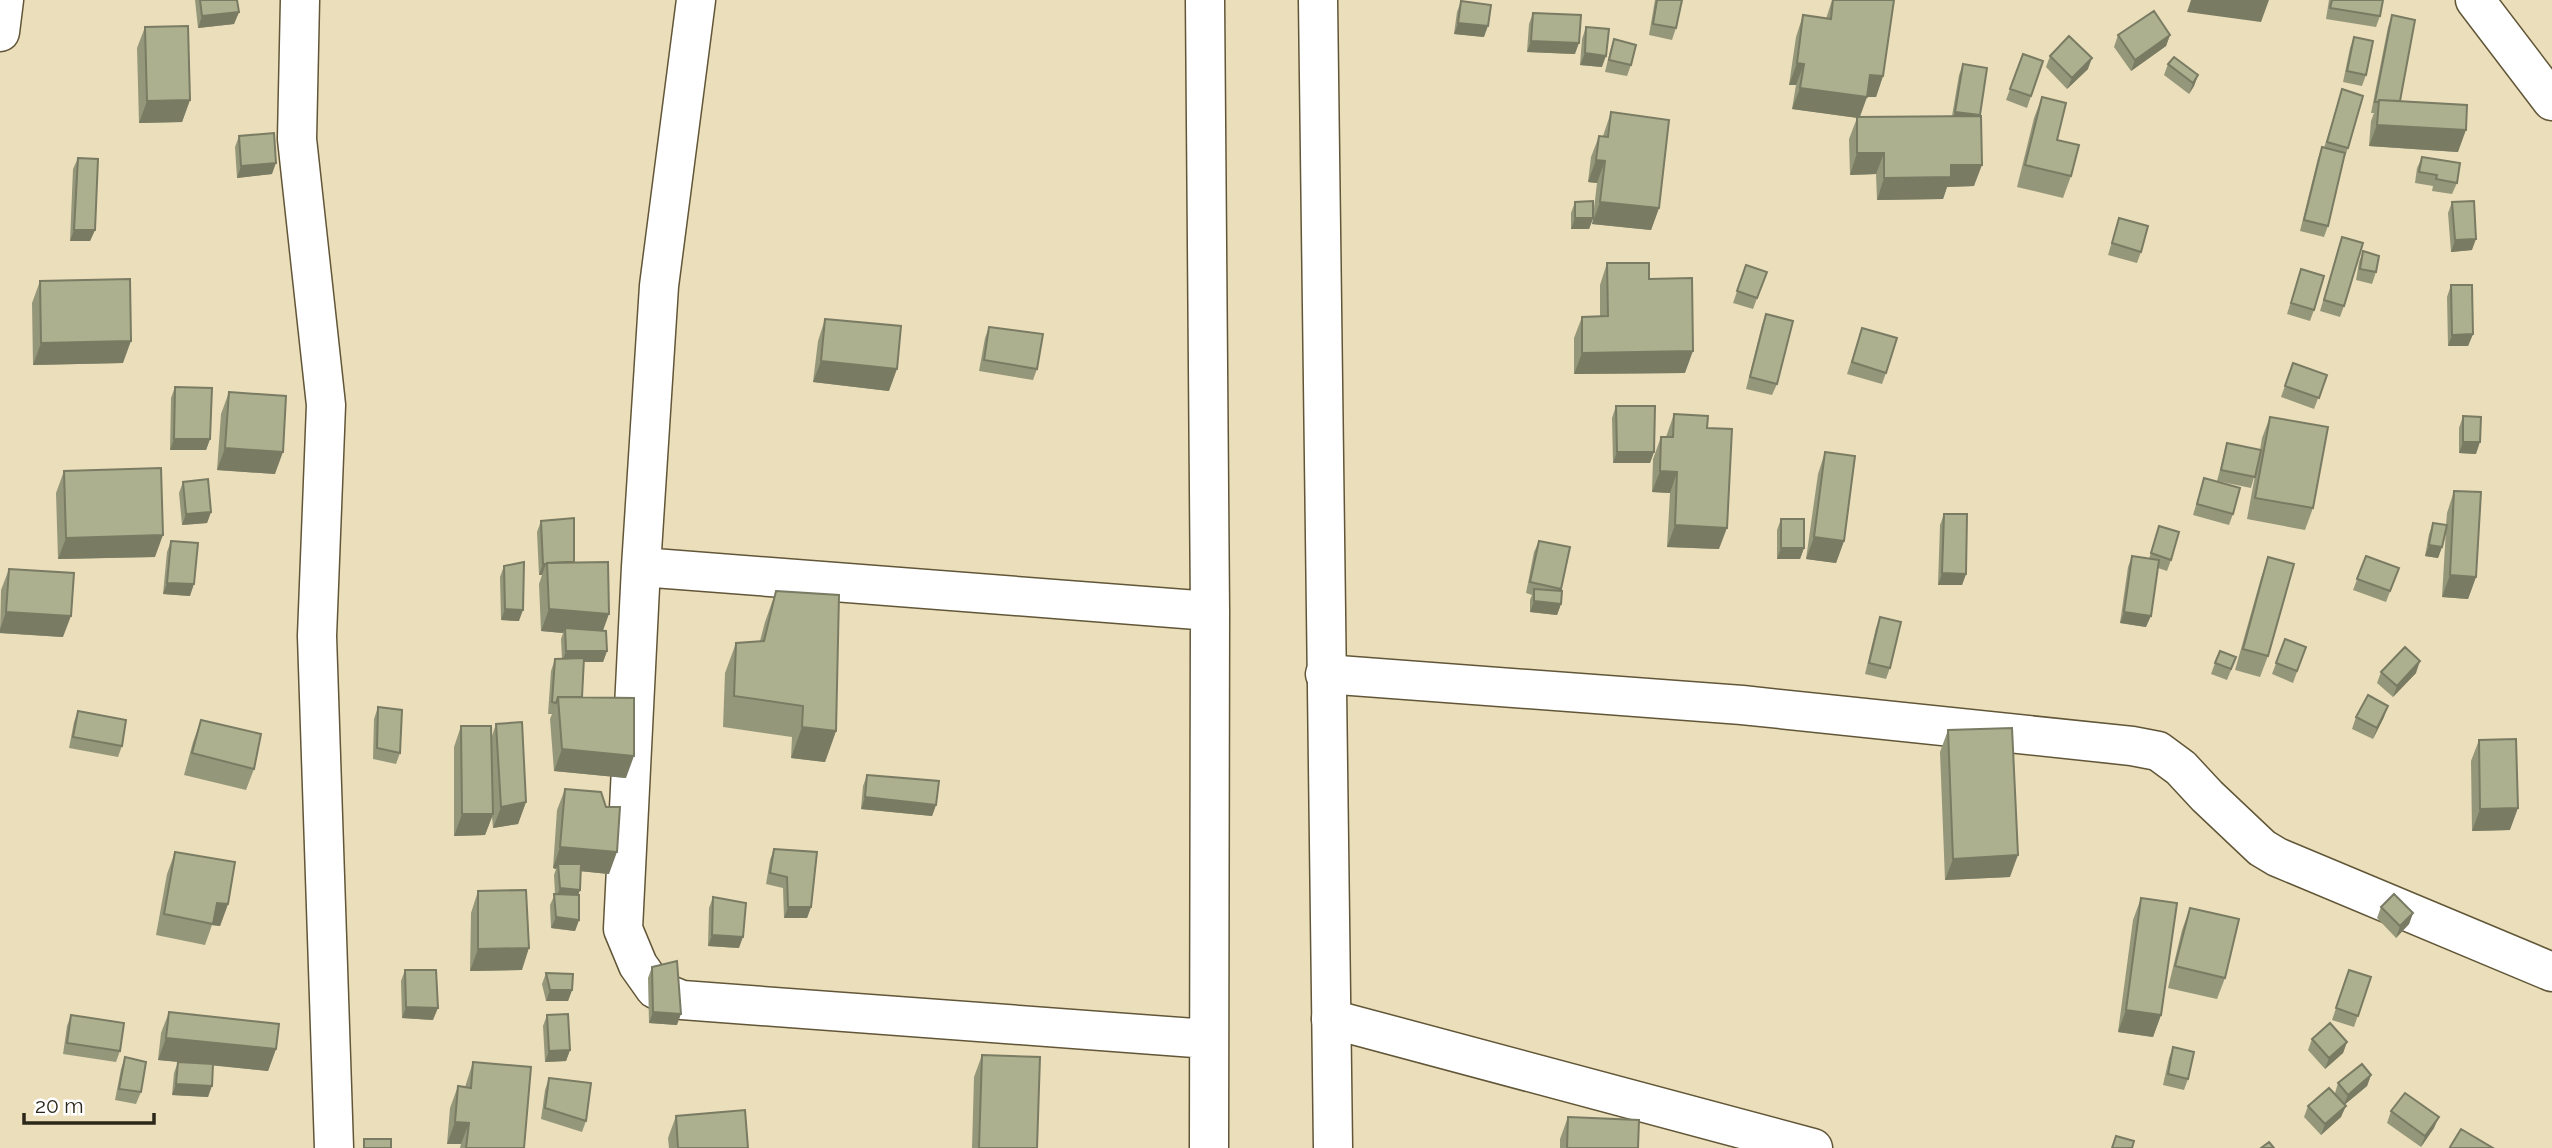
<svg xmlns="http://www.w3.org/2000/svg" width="2552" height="1148" viewBox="0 0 2552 1148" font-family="Raleway,sans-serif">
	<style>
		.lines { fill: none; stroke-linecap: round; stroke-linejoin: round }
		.minor-casing { stroke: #615637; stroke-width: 41 }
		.highway-casing { stroke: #615637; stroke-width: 41 }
		.minor { stroke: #fff; stroke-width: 38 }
		.highway { stroke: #fff; stroke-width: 38 }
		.wall { fill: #95977a }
		.shaded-wall { fill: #797b63 }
		.building { fill: #adb08e; stroke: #797b63; stroke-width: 2 }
	</style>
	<rect width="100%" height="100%" fill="#ebdebb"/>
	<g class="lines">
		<g class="minor-casing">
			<path id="minor" d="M300,0L297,139L326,405L317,636L334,1148
				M696,0L659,286L641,567L623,929L638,965L655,989L682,1000L1208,1039
				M1205,0L1210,611L1209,1148
				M2475,0L2552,101
				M0,32L4,0
				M641,567L1210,611
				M1325,674L1742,705L2132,746L2158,751L2181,768L2207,796L2262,848L2277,857L2552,972
				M1331,1019L1813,1148"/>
		</g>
		<g class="highway-casing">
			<path id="highway" d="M1318,0L1333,1148"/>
		</g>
		<use href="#minor" class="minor"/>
		<use href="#highway" class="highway"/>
	</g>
	<path class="wall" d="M195,0H237L239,12L234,24L198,28Z
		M1655,0H1682L1676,28L1672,40L1649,35Z
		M1832,0H1894L1883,76L1876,97H1867L1860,117L1952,116L1959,75L1963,64L1980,116L1974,186L1947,187L1943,199L1877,200L1876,174L1850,175L1849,139L1857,118L1792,109L1796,85H1789L1796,37L1803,15L1826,19Z
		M2329,0H2383L2380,16L2376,27L2326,19Z
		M1461,1L1484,37L1454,34L1457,12Z
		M1533,13L1575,54L1527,52L1529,24Z
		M2392,15L2400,101L2458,152L2369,146L2371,121L2374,113H2371L2388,27Z
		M145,27L190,100L182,122L139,123L137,48Z
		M1586,27L1602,67L1580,65L1582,39Z
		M2118,35H2170L2166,46L2131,71L2114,47Z
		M2354,37L2366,75L2362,86L2343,82L2350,48Z
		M1614,39L1631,65L1627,76L1605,72L1610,51Z
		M2023,54L2043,61L2027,108L2006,100Z
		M2050,56L2088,69L2067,89L2046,67Z
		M2168,64L2198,75L2194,86L2189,94L2164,75Z
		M2342,89L2348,148L2344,159L2328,226L2324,237L2300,231L2318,158L2322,147L2324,148Z
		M2042,97L2071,176L2063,198L2017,187L2034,118Z
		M1611,112L1659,208L1651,230L1592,224L1593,219L1589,229H1571V213L1575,202L1593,217L1597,183L1588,182L1591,157L1599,136H1603Z
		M239,136L272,174L237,178L235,147Z
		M2422,157L2457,183L2452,194L2432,191L2433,186L2415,183L2417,168Z
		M78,158L95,230L90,241H70L73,169Z
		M2452,202L2472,250L2451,252L2448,213Z
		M2119,218L2141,252L2137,263L2108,255Z
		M2342,237L2344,306L2340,317L2320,311Z
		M2363,251L2376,272L2372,284L2356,280L2359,262Z
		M1607,263L1649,279L1685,373L1574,374V338L1582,317L1600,316V285Z
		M1746,265L1767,272L1753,309L1733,303Z
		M2301,269L2314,310L2310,321L2287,314Z
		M40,281L123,363L33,365L32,303Z
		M2451,285L2473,334L2468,346H2448L2447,297Z
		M1766,314L1777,384L1772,395L1746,389L1762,325Z
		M825,319L889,391L813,382L818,341Z
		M989,327L1037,369L1033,380L979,371L985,338Z
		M1862,328L1886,373L1882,384L1847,374Z
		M2293,363L2327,375L2314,409L2281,397Z
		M175,387L210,439L206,450H170L171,398Z
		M229,392L275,474L217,470L221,414Z
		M1616,406L1654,452L1650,463H1613L1612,418Z
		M1674,414L1707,428L1719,549L1667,547L1670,493L1652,492L1653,459L1661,437H1666Z
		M2463,416L2476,454L2459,453V428Z
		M2270,417L2313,508L2305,530L2247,519L2256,470L2251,488L2217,481L2227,443L2260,450L2262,438Z
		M1825,452L1844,541L1836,563L1806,559L1818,474Z
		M64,471L155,557L58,559L56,493Z
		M2204,478L2233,514L2229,525L2193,515Z
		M183,482L211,512L207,523L182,525L179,493Z
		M2454,491L2476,577L2468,599L2442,597L2446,529L2442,547L2438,558L2425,556L2429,534L2433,523L2446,525L2447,513Z
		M1944,514L1966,574L1962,585H1938L1940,525Z
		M1781,519L1804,548L1800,559H1777V530Z
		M541,521L574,562L603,631L607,651L603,662H583L582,697L626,778L554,771L550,719L552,714H548L551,671L555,659H562L561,639L563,633L541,631L539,584L542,575H539L537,532Z
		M2159,526L2171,560L2167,571L2158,568L2146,627L2120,623L2128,567L2132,556L2149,559Z
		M171,541L190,596L163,594L167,552Z
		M1539,541L1570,547L1560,591L1561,604L1557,615L1530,612V600L1532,595L1526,593L1534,552Z
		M2366,556L2399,568L2386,602L2353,590Z
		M2268,557V656L2260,677L2235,670L2261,578Z
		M504,566L519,621L501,620L500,577Z
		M9,569L63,637L0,633L1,590Z
		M776,591L836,731L825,762L791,758L792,737L723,727L725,673L736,643L760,641L765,622Z
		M1880,617L1890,668L1886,679L1865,674L1876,628Z
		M2285,639L2306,647L2293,683L2272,674Z
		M2215,663L2232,668L2227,680L2211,674Z
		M2381,672L2416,673L2393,697L2377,683Z
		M378,707L400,753L396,764L373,759L374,719Z
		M78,711L122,746L118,757L69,748L74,722Z
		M2356,717H2384L2373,739L2352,729Z
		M201,720L254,769L246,790L184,775L193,742Z
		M496,724L526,802L518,824L493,828L492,817L485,835L454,836V747L461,726L492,736Z
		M1948,730L2010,877L1945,880L1940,752Z
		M2479,740L2510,830L2472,831L2471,761Z
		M867,775L936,805L932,816L861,809L863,786Z
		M565,789L609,874L580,871V890L578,895L579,920L575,931L551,928L550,905L555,894L554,875L556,869L553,868L557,810Z
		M774,849L811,907L807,918H784L783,888L766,884L770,860Z
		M175,852L228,904L220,926L212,925L205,945L156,935L167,874Z
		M478,891L522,970L470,971L471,913Z
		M713,897L739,948L708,946L709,908Z
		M2141,898L2161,1015L2153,1037L2118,1032L2133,920Z
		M2381,907L2413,913L2409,924L2396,938L2377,918Z
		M2190,908L2225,978L2217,999L2168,988L2182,930Z
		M652,967L677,1025L649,1023L648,978Z
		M405,970L433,1020L402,1018L401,981Z
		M2349,970L2371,977L2354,1027L2332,1020Z
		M546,973L572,990L568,1001H546L542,984Z
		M169,1012L276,1049L268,1071L213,1065L208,1097L172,1095L174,1073L178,1062H182L158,1060L161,1033Z
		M71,1015L120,1051L116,1062L63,1054L67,1026Z
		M547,1015L570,1050L566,1061L545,1062L543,1026Z
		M2312,1039L2347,1042L2343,1053L2325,1069L2308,1050Z
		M2173,1047L2188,1079L2184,1090L2163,1085L2169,1058Z
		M982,1055L1037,1148H972L974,1077Z
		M125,1057L141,1092L136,1104L115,1100L121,1069Z
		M473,1062L524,1148H460L461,1144H447L450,1108L458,1086L465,1087Z
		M2371,1075L2367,1086L2344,1105L2341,1117L2321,1135L2304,1117L2308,1106L2335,1093L2338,1083Z
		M549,1078L586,1121L582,1132L541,1119L545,1090Z
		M2391,1111L2434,1128L2421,1147L2387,1123Z
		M676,1116L748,1148H669L668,1138Z
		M1568,1117L1638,1148H1560V1139Z"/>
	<path class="shaded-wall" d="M2191,0H2269L2261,22L2187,12Z
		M239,12L234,24L198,28L202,16Z
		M1458,23L1488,26L1484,37L1454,34Z
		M2170,35L2166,46L2131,71L2135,60Z
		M1531,41L1579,43L1575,54L1527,52Z
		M1585,53L1606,56L1602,67L1580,65Z
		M2092,58L2088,69L2067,89L2072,78Z
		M1797,63L1804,64L1796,85H1789Z
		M1870,75L1883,76L1876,97H1867L1859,118L1792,109L1800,88Z
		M2198,75L2194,86L2189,94L2193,83Z
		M190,100L182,122L139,123L147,101Z
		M1955,112L1980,115L1951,123Z
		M2377,125L2466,130L2458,152L2369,146Z
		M1857,153H1884L1876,174L1850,175Z
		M1596,160L1605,161L1597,183L1588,182Z
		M276,163L272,174L237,178L241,166Z
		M1951,165H1982L1974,186L1947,187L1943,199L1877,200L1884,178Z
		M1600,202L1659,208L1651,230L1592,224Z
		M1575,218H1593L1589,229H1571Z
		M74,230H95L90,241H70Z
		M2476,239L2472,250L2451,252L2455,240Z
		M2473,334L2468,346H2448L2452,335Z
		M131,341L123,363L33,365L41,343Z
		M1693,351L1685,373L1574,374L1582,353Z
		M821,361L897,369L889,391L813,382Z
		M174,439H210L206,450H170Z
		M2463,442H2480L2476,454L2459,453Z
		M225,448L283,452L275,474L217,470Z
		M1617,452H1654L1650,463H1613Z
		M1660,471L1677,472L1670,493L1652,492Z
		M211,512L207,523L182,525L186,514Z
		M1675,525L1727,528L1719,549L1667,547Z
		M163,535L155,557L58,559L66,538Z
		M1814,537L1844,541L1836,563L1806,559Z
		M2429,545L2442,547L2438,558L2425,556Z
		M1781,548H1804L1800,559H1777Z
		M543,564H546L542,575H539Z
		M1942,573L1966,574L1962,585H1938Z
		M2450,575L2476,577L2468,599L2442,597Z
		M167,583L194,584L190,596L163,594Z
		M1534,601L1561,604L1557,615L1530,612Z
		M505,609L523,610L519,621L501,620Z
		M549,609L609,614L601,636L565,628L563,633L541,631Z
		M6,612L71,616L63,637L0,633V629Z
		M2124,612L2151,616L2146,627L2120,623Z
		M566,651H607L603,662H562Z
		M2420,661L2416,673L2393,697L2397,686Z
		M2388,706L2384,717L2373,739L2377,728Z
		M802,727L836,731L825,762L791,758Z
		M562,749L634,756L626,778L554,771Z
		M865,797L936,805L932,816L861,809Z
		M526,802L518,824L493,828L501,807Z
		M2518,808L2510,830L2472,831L2480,809Z
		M462,814H493L485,835L454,836Z
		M560,847L617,852L609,874L558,869V864L556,869L553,868Z
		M2018,855L2010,877L1945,880L1953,859Z
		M560,888L580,890L576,901L556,899Z
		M217,903L228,904L220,926L212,925Z
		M788,907H811L807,918H784Z
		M2413,913L2409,924L2396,938L2400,926Z
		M556,917L579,920L575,931L551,928Z
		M712,935L743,937L739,948L708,946Z
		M529,948L522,970L470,971L478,949Z
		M550,990H572L568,1001H546Z
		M406,1007L438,1008L433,1020L402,1018Z
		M2126,1010L2161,1015L2153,1037L2118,1032Z
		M653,1012L681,1014L677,1025L649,1023Z
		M166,1038L276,1049L268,1071L158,1060Z
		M2347,1042L2343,1053L2325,1069L2329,1058Z
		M570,1050L566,1061L545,1062L549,1051Z
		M2371,1075L2367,1086L2343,1106L2348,1095Z
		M176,1084L212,1086L208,1097L172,1095Z
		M2346,1106L2341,1117L2321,1135L2325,1124Z
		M2439,1117L2434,1128L2421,1147L2425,1136Z
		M455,1122L469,1123L461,1144H447Z"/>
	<path class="building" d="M200,0H237L239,12L202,16Z
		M1657,0H1682L1676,28L1653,24Z
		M1833,0H1894L1883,76L1870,75L1867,97L1800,88L1804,64L1797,63L1803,15L1831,19Z
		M2332,0H2383L2380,16L2330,8Z
		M1461,1L1491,5L1488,26L1458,23Z
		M2154,11L2170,35L2135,60L2118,35Z
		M1533,13L1581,15L1579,43L1531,41Z
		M2392,15L2415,20L2400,101L2379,100L2378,102H2375Z
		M188,26L190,100L147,101L145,27Z
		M1586,27L1609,29L1606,56L1585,53Z
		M2069,36L2092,58L2072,78L2050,56Z
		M2354,37L2373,41L2366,75L2347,71Z
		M1614,39L1636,45L1631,65L1609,60Z
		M2023,54L2043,61L2031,96L2010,89Z
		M2174,57L2198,75L2193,83L2168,64Z
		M1963,64L1987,68L1980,115L1955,112Z
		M2342,89L2363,96L2348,148L2327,142Z
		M2042,97L2066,103L2057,140L2079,145L2071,176L2025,165Z
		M2379,100L2467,105L2466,130L2377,125Z
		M1611,112L1669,120L1659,208L1600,202L1605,161L1596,160L1599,136L1608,137Z
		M1981,116L1982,165H1951V177L1884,178V153H1857V117Z
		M274,133L276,163L241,166L239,136Z
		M2322,147L2345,153L2328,226L2304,220Z
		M2422,157L2460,163L2457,183L2436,179L2437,175L2419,172Z
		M78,158L98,159L95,230H74Z
		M1593,201V218H1575V202Z
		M2474,201L2476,239L2455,240L2452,202Z
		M2119,218L2148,226L2141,252L2112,243Z
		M2342,237L2363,243L2344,306L2324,300Z
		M2363,251L2379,256L2376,272L2360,269Z
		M1607,263H1649V279L1692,278L1693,351L1582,353V317L1608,316Z
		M1746,265L1767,272L1757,298L1737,291Z
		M2301,269L2324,276L2314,310L2291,303Z
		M130,279L131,341L41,343L40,281Z
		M2451,285H2472L2473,334L2452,335Z
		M1766,314L1793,321L1777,384L1750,377Z
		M825,319L901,326L897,369L821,361Z
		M989,327L1043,334L1037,369L984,360Z
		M1862,328L1897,338L1886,373L1852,362Z
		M2293,363L2327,375L2319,398L2285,386Z
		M175,387L212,388L210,439H174Z
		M229,392L286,396L283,452L225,448Z
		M1616,406H1655L1654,452H1617Z
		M1674,414L1708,416L1707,428L1732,429L1727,528L1675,525L1677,472L1660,471L1661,437H1673Z
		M2463,416L2481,417L2480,442H2463Z
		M2270,417L2328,427L2313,508L2255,498Z
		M2227,443L2261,450L2255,477L2221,470Z
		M1825,452L1855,456L1844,541L1814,537Z
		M161,468L163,535L66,538L64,471Z
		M2204,478L2240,488L2233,514L2197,504Z
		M208,479L211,512L186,514L183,482Z
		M2454,491L2481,492L2476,577L2450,575Z
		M1944,514H1967L1966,574L1942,573Z
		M574,518V562L547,563V564H543L541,521Z
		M1781,519H1804V548H1781Z
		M2433,523L2447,525L2442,547L2429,545Z
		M2159,526L2179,532L2171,560L2151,553Z
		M171,541L198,543L194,584L167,583Z
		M1539,541L1570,547L1561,589L1530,582Z
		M2132,556L2159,560L2151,616L2124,612Z
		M2366,556L2399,568L2390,591L2357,579Z
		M2268,557L2294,564L2268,656L2243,649Z
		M524,562L523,610L505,609L504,566Z
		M608,562L609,614L549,609L547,563Z
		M9,569L74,573L71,616L6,612Z
		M1534,589L1562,591L1561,604L1534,601Z
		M776,591L839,595L836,731L802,727L803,706L734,696L736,643L764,641Z
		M1880,617L1901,622L1890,668L1869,663Z
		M565,628L606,631L607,651H566Z
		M2285,639L2306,647L2297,671L2276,663Z
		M2405,647L2420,661L2397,686L2381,672Z
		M2220,651L2236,657L2231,669L2215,663Z
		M584,658L582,697H558L556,703L552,702L555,659Z
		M2368,695L2388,706L2377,728L2356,717Z
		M558,697L634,698V756L562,749Z
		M378,707L402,710L400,753L377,748Z
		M78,711L126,720L122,746L73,737Z
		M201,720L261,734L254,769L192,753Z
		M522,722L526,802L501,807L496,724Z
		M461,726H491L493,814H462Z
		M2012,728L2018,855L1953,859L1948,730Z
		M2516,739L2518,808L2480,809L2479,740Z
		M867,775L939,781L936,805L865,797Z
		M565,789L601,792L606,807H620L617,852L560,847Z
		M774,849L817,852L811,907H788L787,877L770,873Z
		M175,852L235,862L228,904L217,903L213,924L164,914Z
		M558,864H581L580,890L560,888Z
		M526,890L529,948L478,949V891Z
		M554,894L579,895V920L556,917Z
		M2394,894L2413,913L2400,926L2381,907Z
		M713,897L746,903L743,937L712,935Z
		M2141,898L2177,903L2161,1015L2126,1010Z
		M2190,908L2239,919L2225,978L2175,966Z
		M677,961L681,1014L653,1012L652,967Z
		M405,970H436L438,1008L406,1007Z
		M2349,970L2371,977L2358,1016L2336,1008Z
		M546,973L573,974L572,990H550Z
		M169,1012L279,1024L276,1049L166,1038Z
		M568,1014L570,1050L549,1051L547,1015Z
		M71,1015L124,1023L120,1051L67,1043Z
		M2330,1023L2347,1042L2329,1058L2312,1039Z
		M2173,1047L2194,1052L2188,1079L2168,1074Z
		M982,1055L1040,1057L1037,1148H979Z
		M125,1057L146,1062L141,1092L119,1089Z
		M178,1062L213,1064L212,1086L176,1084Z
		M473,1062L531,1067L524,1148H466L469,1123L455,1122L458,1086L471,1088Z
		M2362,1064L2371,1075L2348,1095L2338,1083Z
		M549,1078L591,1083L586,1121L545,1108Z
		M2329,1088L2346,1106L2325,1124L2308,1106Z
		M2405,1093L2439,1117L2425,1136L2391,1111Z
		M745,1110L748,1148H678L676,1116Z
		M1568,1117L1639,1120L1638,1148H1567Z
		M2461,1129L2493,1148H2452L2450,1147Z
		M2116,1136L2134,1141L2132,1148H2112Z
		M364,1139H391V1148H364Z
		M2269,1142L2274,1148H2261Z"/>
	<path d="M24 1113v10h130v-10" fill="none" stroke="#2b2719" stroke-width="3.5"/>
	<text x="35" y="1113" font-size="21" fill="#2b2719" stroke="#ffffff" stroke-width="5" paint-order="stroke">20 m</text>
</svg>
